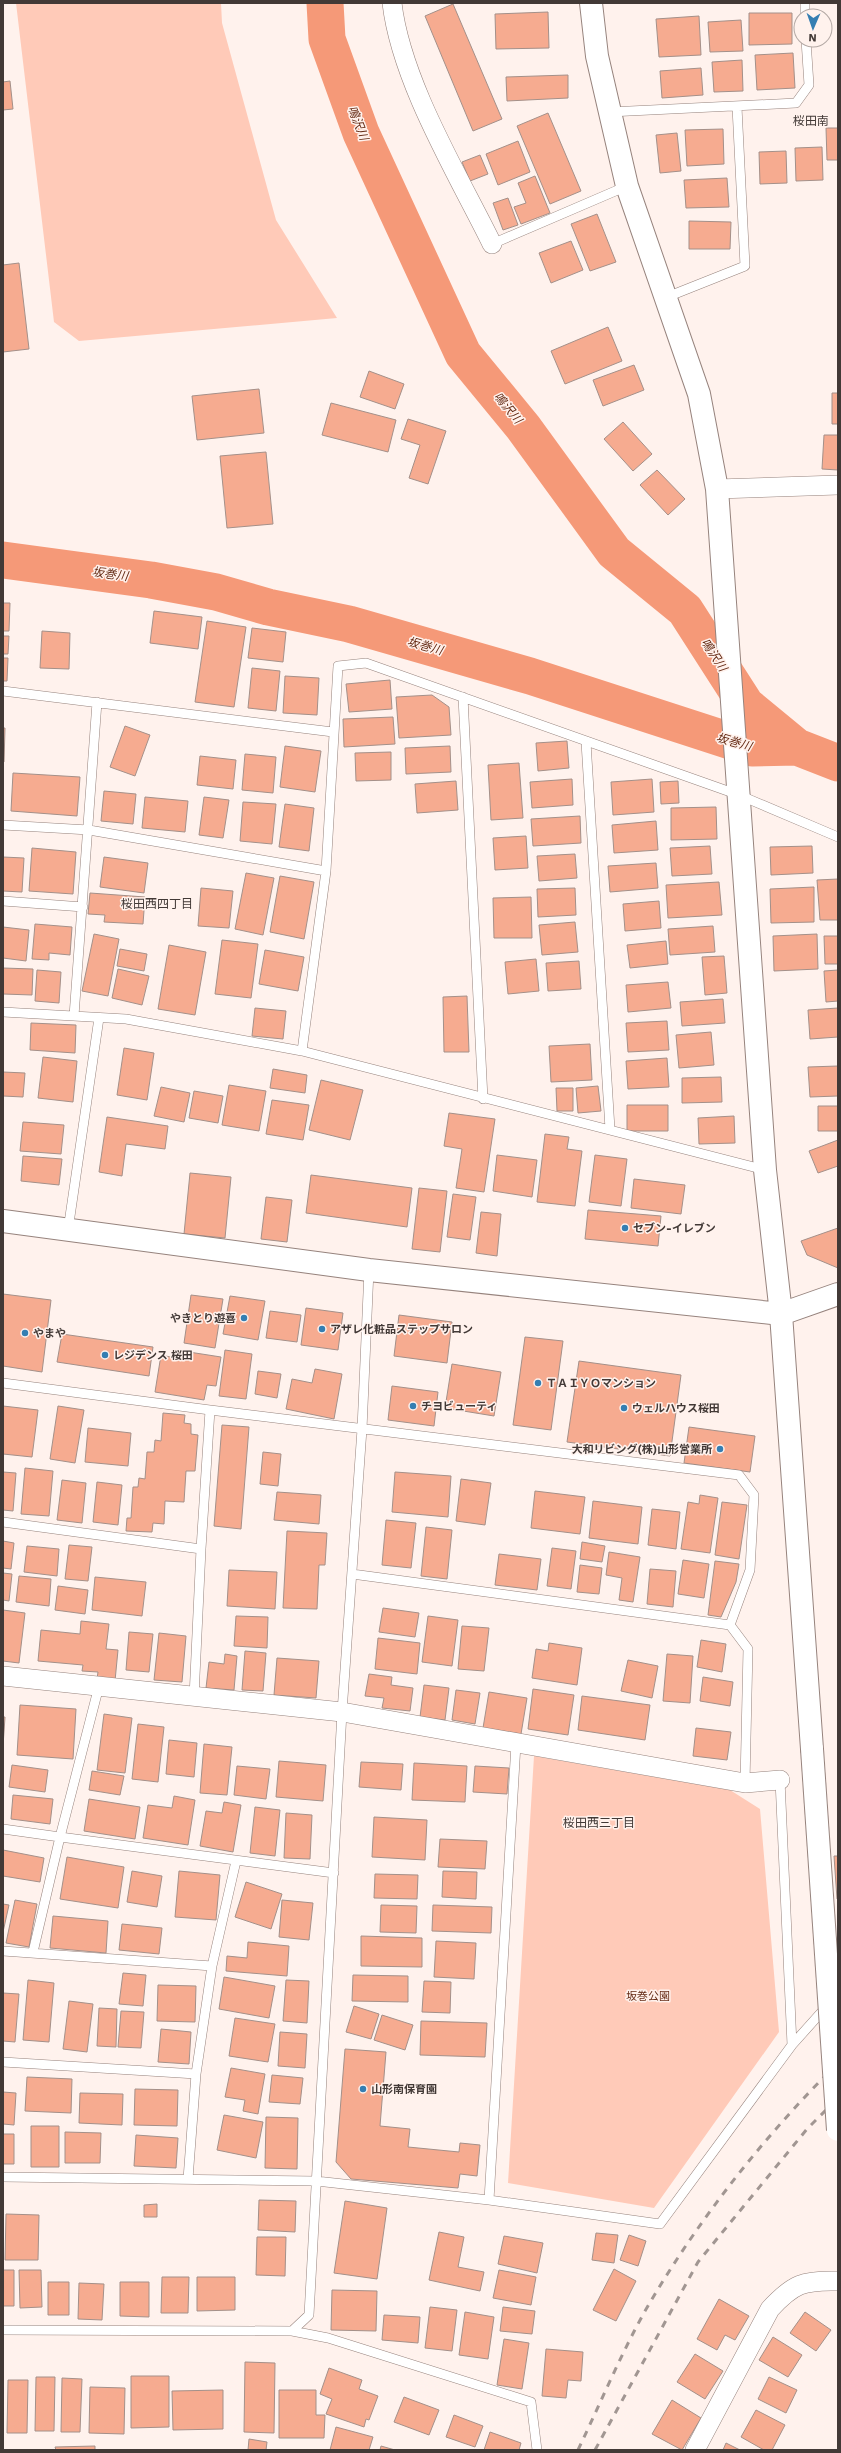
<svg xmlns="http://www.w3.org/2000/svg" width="841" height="2453" viewBox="0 0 841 2453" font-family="'Work Sans','Noto Sans JP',sans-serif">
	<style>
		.green { fill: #ffcab8 }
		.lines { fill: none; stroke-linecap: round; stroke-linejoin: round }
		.river { stroke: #f59978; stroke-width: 37 }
		.building { fill: #f6ab90; stroke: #a49089 }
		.service-casing { stroke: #96837d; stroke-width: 10 }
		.minor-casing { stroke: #96837d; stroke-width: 20 }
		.tertiary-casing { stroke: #96837d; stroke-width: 24 }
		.service { stroke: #fff; stroke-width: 9 }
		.minor { stroke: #fff; stroke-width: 19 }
		.tertiary { stroke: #fff; stroke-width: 22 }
		.rail { stroke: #a19692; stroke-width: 3; stroke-dasharray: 7 7; stroke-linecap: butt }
		.tertiary-bridge-casing { stroke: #96837d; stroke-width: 24; stroke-linecap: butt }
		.tertiary-bridge { stroke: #fff; stroke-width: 22 }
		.poi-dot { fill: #357eb2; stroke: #fff2ed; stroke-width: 1.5 }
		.labels { text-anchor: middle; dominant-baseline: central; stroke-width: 3; stroke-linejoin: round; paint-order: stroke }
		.poi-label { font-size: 11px; font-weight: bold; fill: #423936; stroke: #fff2ed; text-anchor: start }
		.park-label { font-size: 11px; fill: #672d17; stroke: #fff2ed }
		.neighbourhood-label { font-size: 12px; fill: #423936; stroke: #fff2ed }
		.water-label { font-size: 12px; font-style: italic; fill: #652b15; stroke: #fff2ed }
	</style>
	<rect width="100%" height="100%" fill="#fff2ed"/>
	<path class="green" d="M16,3H221L222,23L276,220L337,318L79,341L54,322Z
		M534,1756L730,1790L760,1809L779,2032L654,2208L508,2183Z"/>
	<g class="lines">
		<path class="river" d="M325,3L327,39L361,133L463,354L523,427L614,552L685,610L746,705L797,747
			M3,560L151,580L216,592L268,607L349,624L530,676L752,748L797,747L838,763"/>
	</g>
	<path class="building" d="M453,4L502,119L473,131L425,16Z
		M548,12L549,48L496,49L495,14Z
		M749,13H792V44L749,45Z
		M699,16L701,55L659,57L656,19Z
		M741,20L743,51L710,52L708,22Z
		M793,53L795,88L757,90L755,55Z
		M742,60L743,91L714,92L712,62Z
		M701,68L703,95L662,98L660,71Z
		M568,75V98L507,101L506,77Z
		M10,81L13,109L3,110V82Z
		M548,113L581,191L550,204L517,126Z
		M826,128H838V160H827Z
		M723,129L724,164L687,166L685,130Z
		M677,133L681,171L660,173L656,135Z
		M518,141L530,172L498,185L486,154Z
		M822,147L823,180L796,181L795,148Z
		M786,151L787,183L760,184L759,152Z
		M480,155L488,174L470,181L462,162Z
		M535,176L550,213L521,224L514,207L526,203L518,183Z
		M727,178L729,207L686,208L684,180Z
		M508,198L518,225L503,230L493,203Z
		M597,214L616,262L590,271L571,224Z
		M689,221L731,222L730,249H689Z
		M571,241L583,270L551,283L539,253Z
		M19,263L29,349L3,352V265Z
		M608,327L622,361L565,384L551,351Z
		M634,365L644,390L603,406L593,380Z
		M369,371L404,384L395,409L360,397Z
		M259,389L264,433L197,440L192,396Z
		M832,393H838V424H832Z
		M331,403L396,420L388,452L322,435Z
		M408,419L446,431L428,484L409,478L420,445L401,439Z
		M623,422L652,454L633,471L604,439Z
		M824,435H838V470L822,469Z
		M266,452L273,524L227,528L220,456Z
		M657,470L685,499L668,515L640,485Z
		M3,603H10L9,631H3Z
		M154,611L202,617L198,649L150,643Z
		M207,621L246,627L234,707L195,702Z
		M252,628L286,632L283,662L248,658Z
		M42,631L70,633L69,669L40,668Z
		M3,636H9L8,654H3Z
		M3,658H8L7,681H3Z
		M252,668L280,671L276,711L248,708Z
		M285,676L319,678L317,715L283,713Z
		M390,680L392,709L349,712L346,684Z
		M432,695L449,707L451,735L399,738L396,697Z
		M393,717L395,744L344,747L343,719Z
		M125,726L150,735L135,776L110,767Z
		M3,728H5L4,762H3Z
		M567,741L569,768L538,771L536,743Z
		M285,746L321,751L315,792L280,787Z
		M450,746L451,772L406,774L405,748Z
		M391,752V780L356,781L355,753Z
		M245,754L276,757L273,793L242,790Z
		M200,756L236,760L233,789L197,785Z
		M519,763L523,818L491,820L488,765Z
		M13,773L80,777L77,816L11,811Z
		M572,779L573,805L532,808L530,782Z
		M652,779L654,812L613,815L611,782Z
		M456,781L458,810L417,813L415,784Z
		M678,781L679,803L661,804L660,782Z
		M104,791L136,794L133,824L101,821Z
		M145,797L188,801L185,832L142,828Z
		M204,797L229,800L223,838L199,835Z
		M243,802L276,804L272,844L240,841Z
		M285,804L314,808L309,851L279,847Z
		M716,807L717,839L671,840V808Z
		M580,816L581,843L533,846L531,819Z
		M656,821L658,850L614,853L612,825Z
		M526,836L528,868L495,870L493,838Z
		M710,846L712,874L672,876L670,848Z
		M812,846L813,873L771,875L770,847Z
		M32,848L76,852L73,894L29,891Z
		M575,854L577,878L539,881L537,856Z
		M3,857L24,858L22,892L3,891Z
		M104,857L148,863L144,893L100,887Z
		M656,863L658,888L610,892L608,866Z
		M246,873L274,878L263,935L235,929Z
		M280,876L314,882L304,939L270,932Z
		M838,879V920H820L817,880Z
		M719,882L722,915L668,918L666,885Z
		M814,887V922L771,923L770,889Z
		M201,888L233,891L229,928L198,926Z
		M575,888L576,915L538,917L537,889Z
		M90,893L145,897L143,924L104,922L105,915L88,914Z
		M531,897L532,938H494L493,898Z
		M659,901L661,928L625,931L623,904Z
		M575,922L578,952L542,955L539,925Z
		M35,924L72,927L70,955L49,953V960L32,959Z
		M713,926L715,952L670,955L668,929Z
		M3,927L29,930L26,961L3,958Z
		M94,934L119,939L108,996L82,991Z
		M817,934L818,969L774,971L773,936Z
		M824,936H838V964H825Z
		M222,940L258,944L251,998L215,994Z
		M666,941L668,964L630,968L627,945Z
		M169,945L206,952L195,1015L158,1009Z
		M120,949L147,954L144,971L117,966Z
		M265,950L304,957L298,991L259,984Z
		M724,956L727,993L705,995L702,957Z
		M536,959L539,991L508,994L505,962Z
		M579,961L581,989L548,991L546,963Z
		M3,968L33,969L32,995L3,994Z
		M118,969L149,976L142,1005L112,998Z
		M37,970L61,972L59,1003L35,1001Z
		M838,970V1001L826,1002L824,971Z
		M668,982L671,1008L628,1012L626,985Z
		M467,996L469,1052H444L443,997Z
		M723,999L725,1023L682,1026L680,1002Z
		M255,1008L286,1011L283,1039L252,1036Z
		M838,1008V1037L810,1039L808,1010Z
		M667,1021L669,1050L628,1052L626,1023Z
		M31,1023L76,1025L75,1053L30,1050Z
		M711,1032L714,1065L679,1068L676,1035Z
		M590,1044L592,1080L551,1082L549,1046Z
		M124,1048L154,1053L147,1100L117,1095Z
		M43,1057L77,1061L73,1102L38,1098Z
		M667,1058L669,1087L628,1089L626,1061Z
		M838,1066V1096L810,1097L808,1067Z
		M273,1069L307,1075L305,1093L270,1088Z
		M3,1072L25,1073L23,1097L3,1096Z
		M721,1077L722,1102L682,1103V1078Z
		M321,1080L363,1090L350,1140L309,1130Z
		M229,1085L266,1091L259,1131L222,1125Z
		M598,1086L601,1111L578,1113L576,1088Z
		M161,1087L190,1093L184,1122L154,1116Z
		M556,1088H573V1111H557Z
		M194,1091L223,1096L218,1123L189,1118Z
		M272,1100L309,1105L303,1140L266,1134Z
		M627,1105H668V1131H627Z
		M818,1106H838V1131H818Z
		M449,1113L495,1119L484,1192L456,1188L462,1149L444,1146Z
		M734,1116L735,1143L699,1144L698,1118Z
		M107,1117L168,1126L165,1149L126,1144L122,1176L99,1172Z
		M23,1122L64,1125L61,1154L20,1151Z
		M545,1134L569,1137L567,1149L582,1151L575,1206L537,1202Z
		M838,1140V1166L818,1173L809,1151Z
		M497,1155L537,1160L532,1197L493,1191Z
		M595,1155L627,1159L621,1206L589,1202Z
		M23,1156L62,1159L59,1185L21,1181Z
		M190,1173L231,1177L225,1238L184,1234Z
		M311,1175L412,1188L407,1227L306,1213Z
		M634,1179L685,1185L681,1214L631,1208Z
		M419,1188L447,1191L440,1252L412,1249Z
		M453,1194L476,1197L470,1240L447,1237Z
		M266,1197L292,1200L287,1242L261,1239Z
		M588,1210L661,1216L658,1246L585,1239Z
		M481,1212L501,1214L497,1256L476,1253Z
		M838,1228V1268L807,1255L801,1241Z
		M3,1294L51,1300L42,1372L3,1366Z
		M191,1295L223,1299L215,1348L184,1343Z
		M230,1296L265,1301L258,1340L223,1334Z
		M306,1308L343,1313L338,1350L301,1345Z
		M270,1311L301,1315L297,1342L266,1338Z
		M399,1315L452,1322L447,1363L394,1356Z
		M62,1334L153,1347L149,1376L57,1362Z
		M525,1337L563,1341L551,1430L513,1425Z
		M176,1350L221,1357L216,1386L207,1385L204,1400L155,1392L161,1355L175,1358Z
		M225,1350L252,1354L246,1399L219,1396Z
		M579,1361L681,1375L670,1456L567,1442Z
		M452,1364L501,1372L494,1416L445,1408Z
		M315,1369L342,1374L334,1419L286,1409L292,1379L312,1383Z
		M258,1371L281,1374L277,1398L255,1394Z
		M392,1386L438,1392L434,1426L388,1420Z
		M3,1406L38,1410L32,1457L3,1454Z
		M58,1406L84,1410L75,1463L50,1459Z
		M163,1413L185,1415L184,1423L191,1424V1434L198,1435L195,1471H186L184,1502L165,1501L164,1524L153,1523L152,1532L126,1531L127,1518H131L133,1487H138L139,1478L145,1479L147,1452H154L155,1440L161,1441Z
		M222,1425L249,1427L241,1529L214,1526Z
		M689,1427L755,1436L750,1472L684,1463Z
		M88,1428L131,1433L128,1466L85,1462Z
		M263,1452L281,1454L278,1486L260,1484Z
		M25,1468L53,1471L49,1516L21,1514Z
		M3,1472L16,1473L13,1511L3,1510Z
		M395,1472L451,1476L448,1517L392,1512Z
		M461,1479L491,1483L485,1525L456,1521Z
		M62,1480L86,1483L82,1523L57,1520Z
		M97,1482L122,1485L118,1525L93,1522Z
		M535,1491L585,1497L580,1534L531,1528Z
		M277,1492L321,1495L319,1524L274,1520Z
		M700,1495L718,1498L710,1553L681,1549L688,1502L699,1504Z
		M593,1501L642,1507L638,1544L589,1538Z
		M722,1502L747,1505L739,1559L715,1555Z
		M652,1509L680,1512L676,1549L648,1545Z
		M386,1520L416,1523L411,1568L382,1565Z
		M426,1527L452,1530L447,1579L421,1576Z
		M287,1531L327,1533L325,1565H319L317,1609L283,1608Z
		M3,1541L14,1543L11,1569L3,1568Z
		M582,1542L605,1546L602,1562L580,1559Z
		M69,1545L92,1547L88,1581L65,1579Z
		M27,1546L59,1549L57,1576L24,1572Z
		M552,1548L576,1551L571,1589L547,1586Z
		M609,1552L640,1557L633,1602L619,1600L622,1578L606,1575Z
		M499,1554L541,1559L537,1590L495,1585Z
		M683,1560L709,1564L704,1598L678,1594Z
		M715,1561L739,1564L736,1582L721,1617L708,1615Z
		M580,1565L602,1568L599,1594L577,1592Z
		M650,1569L676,1571L673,1607L647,1604Z
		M229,1570L277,1572L275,1609L227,1606Z
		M3,1573L12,1574L9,1601L3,1600Z
		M19,1576L51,1579L49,1606L16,1602Z
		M95,1577L146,1582L142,1616L92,1610Z
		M58,1586L88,1590L85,1614L55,1610Z
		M383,1608L419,1613L415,1637L379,1632Z
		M3,1610L25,1613L19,1663L3,1661Z
		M236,1616L268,1617L267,1648L234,1646Z
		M428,1616L458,1620L452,1666L422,1662Z
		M81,1621L109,1624L106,1649L118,1650L115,1681L97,1679L98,1672L82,1671L83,1665L38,1661L41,1630L80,1634Z
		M462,1626L489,1628L484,1671L458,1669Z
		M129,1632L153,1634L149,1672L126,1670Z
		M159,1633L186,1636L182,1682L154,1680Z
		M378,1638L420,1643L417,1674L375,1669Z
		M701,1640L726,1644L722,1672L697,1667Z
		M549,1643L582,1648L577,1685L532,1678L536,1649L548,1651Z
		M245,1651L266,1653L263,1691L242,1690Z
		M225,1654L237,1656L234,1690L206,1688L209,1662L224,1664Z
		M667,1654L693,1656L690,1703L663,1701Z
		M277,1658L319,1661L316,1698L274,1695Z
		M628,1660L658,1666L652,1698L621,1691Z
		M369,1674L392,1677L391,1685L413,1688L410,1711L382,1708L384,1698L365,1696Z
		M703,1677L733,1682L730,1706L700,1701Z
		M424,1685L449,1688L445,1720L420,1717Z
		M533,1689L574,1695L568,1735L528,1729Z
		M456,1690L480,1693L475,1724L452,1720Z
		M489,1692L527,1698L521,1734L483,1728Z
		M582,1696L650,1705L645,1740L578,1730Z
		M20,1705L76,1709L73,1759L17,1755Z
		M104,1714L132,1718L125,1773L97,1770Z
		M3,1717H5L3,1746Z
		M138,1724L164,1727L158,1782L132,1779Z
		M696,1728L731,1732L727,1760L693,1756Z
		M169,1740L197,1743L194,1777L166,1774Z
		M204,1744L232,1747L227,1795L200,1793Z
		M279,1761L326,1765L323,1801L276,1797Z
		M361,1762L403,1764L401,1790L359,1787Z
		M414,1763L467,1766L465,1802L412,1800Z
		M12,1765L48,1770L45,1792L9,1787Z
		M237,1766L270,1769L266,1799L234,1795Z
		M475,1766L509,1768L507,1794L473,1792Z
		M92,1771L124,1776L120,1795L89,1790Z
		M13,1795L53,1799L50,1824L11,1819Z
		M174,1796L195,1800L188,1845L143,1838L148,1805L172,1808Z
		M89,1799L140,1807L135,1839L84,1831Z
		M224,1802L241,1805L233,1852L200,1846L206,1811L222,1813Z
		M255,1807L280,1810L275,1856L250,1853Z
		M286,1813L312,1815L310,1859L284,1858Z
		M374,1817L427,1820L425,1860L372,1857Z
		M440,1839L487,1841L485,1869L438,1867Z
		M3,1850L44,1858L40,1882L3,1876Z
		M834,1856H838V1899H837Z
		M67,1857L124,1867L118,1908L60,1899Z
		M132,1871L162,1876L157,1907L127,1902Z
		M179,1871L220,1875L216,1920L175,1917Z
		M443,1871L477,1872L476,1899L442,1897Z
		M375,1874L418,1875L417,1899L374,1898Z
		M246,1882L282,1894L271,1929L235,1917Z
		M15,1900L37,1904L29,1947L6,1943Z
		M282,1900L313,1903L309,1940L279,1937Z
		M3,1904L9,1905L3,1932Z
		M381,1905L417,1906L416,1933L380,1932Z
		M433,1905L492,1907L491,1933L432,1931Z
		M53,1916L108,1921L106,1953L50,1948Z
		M122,1924L162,1928L159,1954L119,1950Z
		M361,1936L422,1938V1967L361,1966Z
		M436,1941L476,1943L474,1979L434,1977Z
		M248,1942L289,1946L287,1976L226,1971L227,1956L247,1958Z
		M123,1973L146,1975L143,2006L119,2004Z
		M353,1975L408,1976V2002L352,2001Z
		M224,1977L275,1986L269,2018L219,2009Z
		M28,1980L54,1983L49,2042L23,2040Z
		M286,1980L309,1981L307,2023L283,2021Z
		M424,1981L451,1982L450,2013L422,2012Z
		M158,1985L196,1986L195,2022L157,2021Z
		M3,1993L19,1994L15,2042L3,2041Z
		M69,2001L93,2004L87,2052L63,2049Z
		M354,2006L379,2014L371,2039L346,2032Z
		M99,2008L117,2009L116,2047L97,2046Z
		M121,2011L144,2012L141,2048L118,2047Z
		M382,2015L413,2025L405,2050L374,2040Z
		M235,2018L275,2024L268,2062L229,2056Z
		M421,2021L487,2023L485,2057L420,2055Z
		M161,2029L191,2032L189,2064L158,2062Z
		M280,2032L307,2034L305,2068L278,2066Z
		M345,2049L386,2052L380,2126L410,2129L408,2147L459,2152L460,2143L480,2145L477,2176L460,2174L458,2188L351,2179L336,2162Z
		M231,2068L265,2074L258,2114L243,2111L245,2100L225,2097Z
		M272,2075L303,2078L300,2104L269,2102Z
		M27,2077L72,2079L71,2113L25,2111Z
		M135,2089L178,2090L177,2126L134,2125Z
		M3,2092L16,2093L14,2125L3,2124Z
		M80,2093L123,2094L122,2125L79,2123Z
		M224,2115L263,2122L256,2158L217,2150Z
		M266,2117L298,2118L297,2169L265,2168Z
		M31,2126H59V2167H31Z
		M65,2132L101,2133L100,2163H65Z
		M3,2134H14V2164H3Z
		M136,2135L178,2138L176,2168L134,2166Z
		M259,2200L296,2201L295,2232L258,2230Z
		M345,2201L387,2208L377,2279L334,2273Z
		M157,2204V2217H144V2205Z
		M6,2214L39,2215L38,2260H5Z
		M439,2232L464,2237L458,2267L484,2272L480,2291L429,2280Z
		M596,2233L618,2235L614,2263L592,2260Z
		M629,2235L646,2241L638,2266L620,2260Z
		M504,2236L543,2243L537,2273L498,2264Z
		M257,2237H286L285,2276L256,2275Z
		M614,2269L636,2281L616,2321L593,2310Z
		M3,2270H14V2306H3Z
		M19,2270H41L42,2307L20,2308Z
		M499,2270L536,2277L531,2305L493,2298Z
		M162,2277H189L188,2313H161Z
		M197,2277H235V2310L197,2311Z
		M48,2282H69V2315H48Z
		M120,2282H149V2317L120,2316Z
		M79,2283L104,2284L102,2320L78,2319Z
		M332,2290L377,2291L376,2331L331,2330Z
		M719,2299L749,2316L735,2340L725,2335L717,2350L697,2339Z
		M430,2307L457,2310L452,2351L425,2348Z
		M503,2307L535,2311L532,2334L500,2331Z
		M465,2312L494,2317L488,2359L459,2355Z
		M805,2312L831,2330L816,2351L790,2333Z
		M384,2315L420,2317L418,2343L382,2340Z
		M773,2337L802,2355L788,2377L759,2360Z
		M504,2339L529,2343L522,2389L497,2385Z
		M546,2349L583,2352L581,2381L568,2380L566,2398L542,2396Z
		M695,2354L723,2371L705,2399L677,2382Z
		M245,2362L275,2363L274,2433L244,2432Z
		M329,2368L362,2380L359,2389L378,2396L369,2420L366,2419L364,2427L326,2414L332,2399L320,2394Z
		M131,2376H169V2427L131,2428Z
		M36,2377H55L54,2431H35Z
		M769,2377L797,2390L786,2413L758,2399Z
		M62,2378L82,2379L80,2432H61Z
		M8,2380H28L27,2433H7Z
		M90,2387L125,2388L124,2434L89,2433Z
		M223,2390V2429L173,2430L172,2391Z
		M279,2390H316V2415H325L324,2438H279Z
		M404,2397L439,2410L429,2435L394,2422Z
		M672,2400L701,2418L682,2450L652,2434Z
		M756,2410L785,2425L772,2450H764L741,2437Z
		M454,2415L483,2426L475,2447L446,2437Z
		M336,2427L373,2437L369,2450H330Z
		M490,2432L521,2443L519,2450H484Z
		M249,2439L267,2442L266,2450H248Z
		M726,2443L740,2450H723Z
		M95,2446V2450H56L55,2447Z
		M381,2446L395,2450H380Z"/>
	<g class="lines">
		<g class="service-casing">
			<path id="service" d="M805,3V16
				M609,112L796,103L809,85L806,40
				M492,244L627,186
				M667,297L745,266L737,107
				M3,691L333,732
				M463,697L483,1099
				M586,742L610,1129
				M3,825L89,830L326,871
				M3,901L83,907
				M3,1012L126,1019L302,1051L765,1170
				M74,1016L97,702
				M302,1051L326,871L338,666L366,663L739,795L838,837
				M68,1230L99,1018
				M3,1383L210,1410L739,1475L754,1495L750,1570L730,1625L748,1649L745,1783
				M3,1522L201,1549
				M352,1574L730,1625
				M194,1697L201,1549L210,1410
				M3,1829L60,1837L99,1686
				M3,1951L212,1966
				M33,1952L60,1837L334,1873
				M792,2045L826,2007
				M3,2062L196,2074L188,2179
				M196,2074L212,1966L236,1861
				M3,2177L316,2181L489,2200L660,2224L792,2045L780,1780
				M489,2200L516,1744
				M3,2330L292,2331L309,2315L342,1712L362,1429L369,1270
				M292,2331L328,2338L531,2402L537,2450"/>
		</g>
		<g class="minor-casing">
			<path id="minor" d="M392,3C401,81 457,173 492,244
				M717,489L838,485
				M3,1676L342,1712L745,1783L780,1780
				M695,2450L770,2309C793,2284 803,2280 838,2281"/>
		</g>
		<g class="tertiary-casing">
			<path id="tertiary" d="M591,3L597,56L627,186L699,394L717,489L765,1170L781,1314L812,1749
				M3,1221L369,1270L781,1314L838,1294"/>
		</g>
		<use href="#service" class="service"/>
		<use href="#minor" class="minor"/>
		<use href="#tertiary" class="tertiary"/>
		<path class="rail" d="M578,2450C600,2404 620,2356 645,2311C697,2221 764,2136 838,2063
			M595,2450L698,2262L807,2129L838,2098"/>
		<g class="tertiary-bridge-casing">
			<path id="tertiary-bridge" d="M812,1749L838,2130"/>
		</g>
		<use href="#tertiary-bridge" class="tertiary-bridge"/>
	</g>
	<g class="poi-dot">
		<circle cx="625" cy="1228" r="4"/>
		<circle cx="244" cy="1318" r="4"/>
		<circle cx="322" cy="1329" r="4"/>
		<circle cx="25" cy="1333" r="4"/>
		<circle cx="105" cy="1355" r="4"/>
		<circle cx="538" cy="1383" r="4"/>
		<circle cx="413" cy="1406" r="4"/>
		<circle cx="624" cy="1408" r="4"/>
		<circle cx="720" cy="1449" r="4"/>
		<circle cx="363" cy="2089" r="4"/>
	</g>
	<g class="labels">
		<g class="poi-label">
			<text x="633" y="1228">セブン-イレブン</text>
			<text x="236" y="1318" text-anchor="end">やきとり遊喜</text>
			<text x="330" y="1329">アザレ化粧品ステップサロン</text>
			<text x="33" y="1333">やまや</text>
			<text x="113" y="1355">レジデンス 桜田</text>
			<text x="546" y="1383">ＴＡＩＹＯマンション</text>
			<text x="421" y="1406">チヨビューティ</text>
			<text x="632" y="1408">ウェルハウス桜田</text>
			<text x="712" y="1449" text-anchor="end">大和リビング(株)山形営業所</text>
			<text x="371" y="2089">山形南保育園</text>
		</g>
		<g class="park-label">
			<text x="648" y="1996">坂巻公園</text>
		</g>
		<g class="neighbourhood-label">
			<text x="811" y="121">桜田南</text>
			<text x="157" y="904">桜田西四丁目</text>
			<text x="599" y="1823">桜田西三丁目</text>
		</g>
		<g class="water-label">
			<text transform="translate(358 123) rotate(69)">鳴沢川</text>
			<text transform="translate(508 408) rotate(50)">鳴沢川</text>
			<text transform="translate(110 574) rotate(8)">坂巻川</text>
			<text transform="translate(425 646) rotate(16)">坂巻川</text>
			<text transform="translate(714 655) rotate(57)">鳴沢川</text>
			<text transform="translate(734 742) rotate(16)">坂巻川</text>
		</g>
	</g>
	<rect width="841" height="2453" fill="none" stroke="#423936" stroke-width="8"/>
	<g transform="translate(813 28) rotate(182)"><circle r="19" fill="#fff2ed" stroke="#b3a8a4"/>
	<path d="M0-3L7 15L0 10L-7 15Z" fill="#357eb2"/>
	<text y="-6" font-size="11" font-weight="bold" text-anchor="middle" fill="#423936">N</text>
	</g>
</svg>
